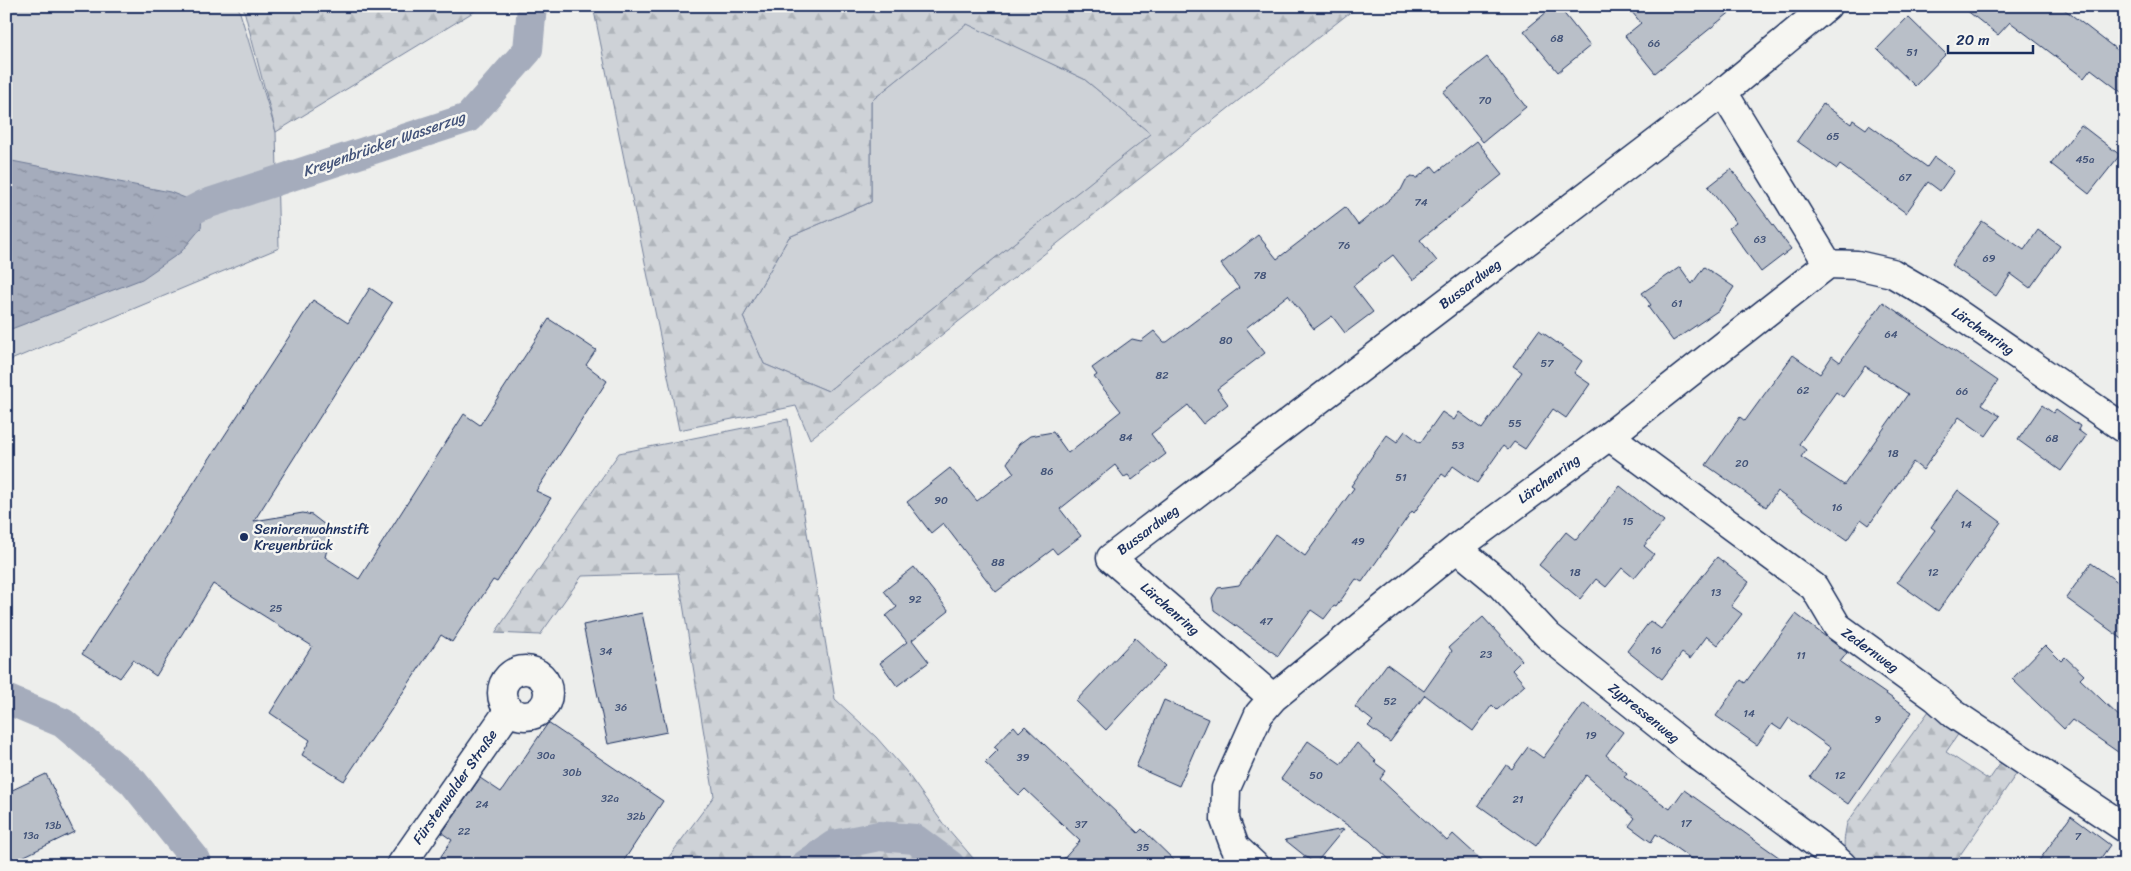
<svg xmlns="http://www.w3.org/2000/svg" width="2131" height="871" viewBox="0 0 2131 871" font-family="Sriracha,sans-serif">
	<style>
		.grass { fill: #ced2d7; stroke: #74809a }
		.forest { fill: url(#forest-firs); stroke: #74809a; fill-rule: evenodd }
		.water { fill: url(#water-ripples); stroke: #6e7a96 }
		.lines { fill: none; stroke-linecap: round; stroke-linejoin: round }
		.stream { stroke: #6e7a96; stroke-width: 9 }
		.canal { stroke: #a5acbc; stroke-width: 30 }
		.building { fill: #b9bfc8; stroke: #1b2f5e; fill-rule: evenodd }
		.street-casing { stroke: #1b2f5e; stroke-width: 31 }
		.street { stroke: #f6f6f2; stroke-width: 28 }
		.poi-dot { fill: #1b2f5e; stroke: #f6f6f2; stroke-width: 2 }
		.labels { text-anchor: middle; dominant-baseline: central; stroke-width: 5; stroke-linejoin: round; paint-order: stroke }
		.number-label { font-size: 11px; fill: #425378 }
		.street-label { font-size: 14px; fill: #1b2f5e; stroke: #f6f6f2 }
		.poi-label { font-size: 14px; fill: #1b2f5e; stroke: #f6f6f2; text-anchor: start }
		.water-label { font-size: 15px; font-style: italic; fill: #44547a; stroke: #f6f6f2 }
	</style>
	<defs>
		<pattern id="forest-firs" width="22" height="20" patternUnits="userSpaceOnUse" patternTransform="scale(1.25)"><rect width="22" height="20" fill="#ced2d7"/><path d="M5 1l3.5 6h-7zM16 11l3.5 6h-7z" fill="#b0b5bb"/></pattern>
		<pattern id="water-ripples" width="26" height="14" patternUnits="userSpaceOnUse" patternTransform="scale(1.25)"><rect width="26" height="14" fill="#a5acbc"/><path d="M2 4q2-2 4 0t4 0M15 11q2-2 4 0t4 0" fill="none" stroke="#868c9c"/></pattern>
	</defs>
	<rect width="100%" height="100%" fill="#edeeec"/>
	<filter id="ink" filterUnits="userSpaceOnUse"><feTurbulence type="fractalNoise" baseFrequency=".02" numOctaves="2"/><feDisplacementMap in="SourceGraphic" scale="10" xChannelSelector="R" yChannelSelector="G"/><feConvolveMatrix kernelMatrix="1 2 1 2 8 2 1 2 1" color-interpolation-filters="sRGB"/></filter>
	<g filter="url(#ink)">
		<path class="grass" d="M6,6H238L276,132L279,248L6,362Z
			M967,23L1084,79L1152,134L828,391L764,364L743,317L789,237L871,202V101Z"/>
		<path class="forest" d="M243,6H483L276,132Z
			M593,6H1358L810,439L796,406L679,430ZM967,24L1084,79L1151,134L828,391L764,364L743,317L789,237L871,202V101Z
			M788,419L835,699L876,737L905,770L942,822L979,865H663L714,796L678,573L582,576L540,635L495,633L619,453Z
			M1929,711L1959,733L1946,752L1989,780L2002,761L2017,773L1953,865H1855C1840,854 1844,839 1847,823Z"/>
		<path class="water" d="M6,161H12L170,192L203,205L201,228L181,252L142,279L6,331Z"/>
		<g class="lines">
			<path class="stream" d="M928,865L936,854"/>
			<path class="canal" d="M168,223L203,205L468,118L528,50L532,6
				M6,699L63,723L133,782L196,860L198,865
				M805,865L834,845L879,836L915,839L950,865"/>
		</g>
		<path class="building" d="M1554,6H1558L1590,46L1558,72L1524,31Z
			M1627,6H1738L1655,73L1625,36L1641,23Z
			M1961,6H2060L2125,56V95L2091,69L2084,78L2010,22L1998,35Z
			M1908,17L1946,54L1915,86L1877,49Z
			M1487,57L1526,107L1483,142L1443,92Z
			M1823,104L1851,124L1853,120L1866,129L1869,125L1927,167L1934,157L1954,171L1940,191L1928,182L1906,213L1840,165L1837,169L1797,141Z
			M2081,125L2120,155L2089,194L2051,164Z
			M1477,141L1503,174L1420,240L1437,261L1413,280L1393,255L1353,286L1373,312L1345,333L1332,316L1314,329L1288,295L1246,328L1265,353L1217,389L1228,404L1203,424L1188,405L1151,434L1166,454L1132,480L1128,475L1124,477L1115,465L1060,509L1081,536L1057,554L1053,549L996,592L943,523L931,533L907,502L950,468L977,501L1014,473L1007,463L1019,444L1030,436L1053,432L1068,453L1121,411L1094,377L1097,375L1092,368L1132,339L1141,341L1154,331L1164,342H1167L1239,288L1221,264L1258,235L1277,259L1345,207L1358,225L1401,190L1406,180L1411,177L1417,178L1432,166L1437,172Z
			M1731,169L1791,249L1761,272L1729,228L1736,223L1708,187Z
			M1982,221L2024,250L2038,230L2060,246L2030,288L2011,274L1996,296L1951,265Z
			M1680,267L1692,284L1704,267L1734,287L1719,310L1673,341L1648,307L1651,305L1642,293Z
			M370,288L392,303L254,521L303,513L312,515L325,525L329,533V542L325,557L359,579L464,414L480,425L549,319L596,350L586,365L607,381L536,491L551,498L497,582L493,580L452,642L441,635L344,781L302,755L310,740L270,713L312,646L213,584L156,676L133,660L120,678L82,654L313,300L348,323Z
			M1883,302L1998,381L1982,404L2000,416L1986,436L1959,417L1923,470L1913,462L1869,525L1861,519L1847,540L1777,491L1766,507L1706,465L1740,417L1745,421L1793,355L1820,374L1832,356L1840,362ZM1865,366L1908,394L1844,485L1801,457L1806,450L1799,444L1836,392L1843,397Z
			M1539,330L1582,361L1574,373L1590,384L1566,418L1553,409L1525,449L1514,442L1508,450L1503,446L1477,483L1453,466L1446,477L1442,474L1414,513L1412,511L1362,582L1356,579L1336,607L1334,606L1324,619L1311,610L1278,656L1214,610L1212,598L1218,588L1239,585L1275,534L1305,556L1354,488L1351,486L1387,435L1397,442L1405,431L1420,443L1442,412L1454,420L1459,412L1482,429L1522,372L1513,366Z
			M2042,405L2053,413L2056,409L2080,426L2078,430L2086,436L2061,471L2018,440Z
			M1620,486L1664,521L1644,546L1654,554L1634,578L1622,568L1606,587L1596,579L1580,599L1539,565L1566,532L1576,540Z
			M1958,490L2001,522L1938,611L1897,582L1935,530L1931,527Z
			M1717,557L1749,582L1731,606L1742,614L1718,645L1707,636L1690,659L1682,653L1662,679L1627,651L1650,621L1661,629Z
			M2091,563L2125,587V641L2066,598Z
			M914,567L949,611L912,640L929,662L897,686L880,663L907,642L886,616L897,607L884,591Z
			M642,613L667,732L608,744L583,625Z
			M1796,614L1847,653L1840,662L1912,712L1848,804L1810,777L1831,748L1789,718L1781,730L1772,724L1757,745L1716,716L1741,680L1745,683Z
			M1483,617L1522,660L1512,670L1525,685L1497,710L1492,705L1473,731L1425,695L1390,742L1368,726L1373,721L1355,707L1387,664L1424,691L1452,651L1449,647Z
			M1135,638L1165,666L1106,730L1076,701Z
			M2045,645L2061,661L2065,657L2084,675L2080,679L2125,722V757L2072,720L2064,729L2012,679Z
			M1164,700L1208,719L1179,786L1136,767Z
			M1584,703L1623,732L1606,755L1627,773L1624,777L1670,809L1684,790L1790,865H1700L1656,834L1651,842L1629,826L1635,818L1586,775L1536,846L1478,805L1506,765L1512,769L1528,747L1543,758Z
			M548,723L663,801L621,865H435L452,840L442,833L480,778L501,792Z
			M1014,726L1019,732L1025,726L1138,833L1142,829L1179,865H1058L1080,841L1025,789L1019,795L985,763L998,750L994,747Z
			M1308,741L1341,764L1357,743L1376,761L1374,762L1386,771L1380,779L1447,841L1453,834L1487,865H1395L1370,841L1281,779Z
			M46,774L74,832L6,865V793Z
			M2071,816L2110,845L2096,865H2036Z
			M1344,829L1315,864L1285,840Z"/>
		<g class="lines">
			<g class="street-casing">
				<path id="street" d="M1723,92L1828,264
					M1609,436L1814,587L1837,626L1936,698L1954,714L2125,828
					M1457,548L1499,583L1548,636L1684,745L1824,849L1842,865
					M502 693a23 23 0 1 1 46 0a23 23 0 1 1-46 0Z
					M1273,698L1111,558L1723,92L1827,6
					M401,865L509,710
					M1254,865L1235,847L1225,820L1226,788L1259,714L1273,698L1457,548L1609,436L1828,264L1857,265L1892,273L1935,298L2125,429"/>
			</g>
			<use href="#street" class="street"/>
		</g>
	</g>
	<circle class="poi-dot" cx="244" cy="537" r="5"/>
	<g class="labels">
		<g class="number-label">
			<text x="1557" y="38">68</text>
			<text x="1654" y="43">66</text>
			<text x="1912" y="52">51</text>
			<text x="1485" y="100">70</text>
			<text x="1833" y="136">65</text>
			<text x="2085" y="159">45a</text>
			<text x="1905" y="177">67</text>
			<text x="1421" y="202">74</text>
			<text x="1760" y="239">63</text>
			<text x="1344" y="245">76</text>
			<text x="1989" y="258">69</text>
			<text x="1260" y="275">78</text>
			<text x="1677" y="303">61</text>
			<text x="1891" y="334">64</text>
			<text x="1226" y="340">80</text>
			<text x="1547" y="363">57</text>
			<text x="1162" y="375">82</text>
			<text x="1803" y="390">62</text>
			<text x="1962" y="391">66</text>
			<text x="1515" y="423">55</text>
			<text x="1126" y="437">84</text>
			<text x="2052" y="438">68</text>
			<text x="1458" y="445">53</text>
			<text x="1893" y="453">18</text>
			<text x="1742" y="463">20</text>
			<text x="1047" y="471">86</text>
			<text x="1401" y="477">51</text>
			<text x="941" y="500">90</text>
			<text x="1837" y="507">16</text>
			<text x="1628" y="521">15</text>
			<text x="1966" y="524">14</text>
			<text x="1358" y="541">49</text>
			<text x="998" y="562">88</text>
			<text x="1575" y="572">18</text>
			<text x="1933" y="572">12</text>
			<text x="1716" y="592">13</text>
			<text x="915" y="599">92</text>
			<text x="276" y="608">25</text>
			<text x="1266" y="621">47</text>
			<text x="1656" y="650">16</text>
			<text x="606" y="651">34</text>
			<text x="1486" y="654">23</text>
			<text x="1801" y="655">11</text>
			<text x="1390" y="701">52</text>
			<text x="621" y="707">36</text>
			<text x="1749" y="713">14</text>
			<text x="1878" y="719">9</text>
			<text x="1591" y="735">19</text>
			<text x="546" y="755">30a</text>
			<text x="1023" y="757">39</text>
			<text x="572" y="772">30b</text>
			<text x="1316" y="775">50</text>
			<text x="1840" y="775">12</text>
			<text x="610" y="798">32a</text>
			<text x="1518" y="799">21</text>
			<text x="482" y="804">24</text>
			<text x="636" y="816">32b</text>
			<text x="1686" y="823">17</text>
			<text x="1081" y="824">37</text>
			<text x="53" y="825">13b</text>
			<text x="464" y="831">22</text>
			<text x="31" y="835">13a</text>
			<text x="2078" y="836">7</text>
			<text x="1143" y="847">35</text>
		</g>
		<g class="street-label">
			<text transform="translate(1470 284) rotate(-37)">Bussardweg</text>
			<text transform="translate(1983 331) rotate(35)">Lärchenring</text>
			<text transform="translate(1549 479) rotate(-36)">Lärchenring</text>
			<text transform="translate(1148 530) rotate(-37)">Bussardweg</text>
			<text transform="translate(1170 609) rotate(41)">Lärchenring</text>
			<text transform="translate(1870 650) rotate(36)">Zedernweg</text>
			<text transform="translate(1644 713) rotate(39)">Zypressenweg</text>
			<text transform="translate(455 787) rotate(-55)">Fürstenwalder Straße</text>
		</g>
		<g class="poi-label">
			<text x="254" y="529">Seniorenwohnstift<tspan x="254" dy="16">Kreyenbrück</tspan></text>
		</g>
		<g class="water-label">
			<text transform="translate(384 144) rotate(-19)">Kreyenbrücker Wasserzug</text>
		</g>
	</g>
	<rect width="2131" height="871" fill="none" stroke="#f6f6f2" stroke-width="25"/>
	<rect x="12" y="12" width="2106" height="846" fill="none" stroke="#1b2f5e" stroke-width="2" filter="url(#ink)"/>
	<path d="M1948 45v8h85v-8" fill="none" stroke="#1b2f5e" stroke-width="2.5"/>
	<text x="1956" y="45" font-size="15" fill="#1b2f5e" stroke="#f6f6f2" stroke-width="4" paint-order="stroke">20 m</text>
</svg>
